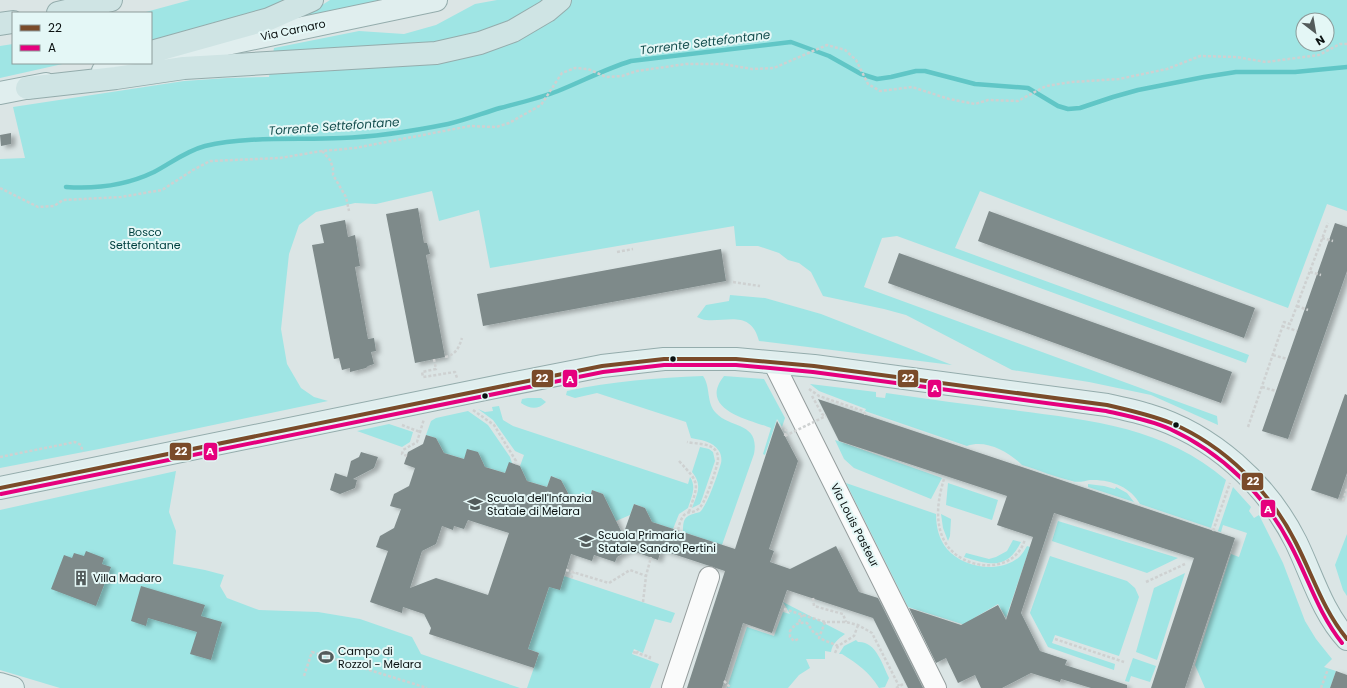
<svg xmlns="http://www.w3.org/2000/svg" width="1347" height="688" viewBox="0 0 1347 688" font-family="Poppins,sans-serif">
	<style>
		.green { fill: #9fe5e4; fill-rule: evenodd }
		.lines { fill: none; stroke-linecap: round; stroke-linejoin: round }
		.stream { stroke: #60c6c6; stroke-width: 4.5 }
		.building { fill: #7e8a8a; fill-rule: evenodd; filter: url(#shadow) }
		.minor-casing { stroke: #959d9d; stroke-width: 22 }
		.major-casing { stroke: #94acac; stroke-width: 24 }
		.highway-casing { stroke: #94acac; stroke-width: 24 }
		.path { stroke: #ced1d1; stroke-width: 2.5; stroke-dasharray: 3 2; stroke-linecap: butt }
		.minor { stroke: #fafbfb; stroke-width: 20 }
		.major { stroke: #e0eeee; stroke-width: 22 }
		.highway { stroke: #cfe4e4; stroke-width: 22 }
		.path-bridge { stroke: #ced1d1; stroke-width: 2.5; stroke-dasharray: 3 2; stroke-linecap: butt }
		.bus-1-casing { stroke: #e4f7f6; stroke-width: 7 }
		.bus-2-casing { stroke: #e4f7f6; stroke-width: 7 }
		.bus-1 { stroke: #7a4b2a; stroke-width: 4 }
		.bus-2 { stroke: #e5007d; stroke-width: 4 }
		.bus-dot { fill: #0a1010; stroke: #e4f7f6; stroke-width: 1.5 }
		.labels { text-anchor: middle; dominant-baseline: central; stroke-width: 4; stroke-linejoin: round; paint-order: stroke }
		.street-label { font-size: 11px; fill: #0a1010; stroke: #e4f7f6 }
		.park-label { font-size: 11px; fill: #004040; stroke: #e4f7f6 }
		.poi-label { font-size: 11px; fill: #0a1010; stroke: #e4f7f6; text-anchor: start }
		.water-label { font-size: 12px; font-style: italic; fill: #164f4f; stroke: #e4f7f6 }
		.line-badge { stroke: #e4f7f6; stroke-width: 1.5 }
		.badge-label { font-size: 11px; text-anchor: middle; font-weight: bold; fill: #fff }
	</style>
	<defs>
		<filter id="shadow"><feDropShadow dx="4.5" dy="2.5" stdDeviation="2" flood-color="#0004"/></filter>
	</defs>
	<rect width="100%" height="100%" fill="#dbe5e5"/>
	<path class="green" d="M190,0H291L277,7L151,44V13H142Z
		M330,0H391L297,21Z
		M497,0H1347V211L1327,204L1288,308L980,191L955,248L1249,355L1246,363L897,236L882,238L864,287L1217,416L1218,425L1151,395L1089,382L1012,370L906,315L884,309L823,296L811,272L799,263L788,260L779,253L758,246H736L734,226L490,268L479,210L439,221L432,191L376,204L355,203L316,212L299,225L289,254L281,329L287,364L301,388L314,397L328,401L99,449L0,468V159L25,158L13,107L184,81L227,78L269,77L274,48L359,31L404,34L436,25L475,4ZM1303,20H1327V44H1303Z
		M13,44V63H67L0,78V46Z
		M730,295L765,298L821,314L952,365L759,341C751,310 728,322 706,320C703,320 700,318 697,317L706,305L729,301Z
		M703,376C711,387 706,403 716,413C731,429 760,422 754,454L722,545L683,532C683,516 686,516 700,512C707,506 718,474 721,463C722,459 721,454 719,451C713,441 700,440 691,438L686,422L597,393L575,398L566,395L567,391C612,381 657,378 703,376Z
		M724,376L764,379L785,418L782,427L777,419L765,455L763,454L771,428C751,420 697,410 724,376Z
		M810,384L876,392V397L885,398L886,393C928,399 971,405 1013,410C1090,420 1165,427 1226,480L1211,528L1140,504C1131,487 1110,479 1090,480C1085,481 1078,483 1072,481C1055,477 1039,470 1022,465C1009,452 986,439 967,446L865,411L866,409L819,391Z
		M528,398H541L546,402C538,410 530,409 521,403L522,399Z
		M499,406L503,420L513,426L688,484L690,477C697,487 691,498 688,508L679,514L673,529L652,522L645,508L634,504L630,515L616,521L603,494L592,490L589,501L569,495L561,480L551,476L547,487L527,481L520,466L524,455L515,451L493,420L478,409L485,412L493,411L492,407Z
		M468,411L488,425L510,457L512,463L505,473L485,467L478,452L464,459L444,453L436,438L426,435L431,421L436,418Z
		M389,424L413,432L410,442L402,447L357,431Z
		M835,440L942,478L931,499L854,468L844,459Z
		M700,447L709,449L713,452L715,461L702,499L700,504L692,508C697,494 703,485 692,472Z
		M176,471L169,512L176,531L173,564L205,570L224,575L220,586L227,598L259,610L318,612L360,619L412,637L421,654L520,688H60L0,670V510Z
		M846,483L936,514C936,527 939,539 947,549C962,567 996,573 1015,560C1021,557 1024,551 1027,546L1030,547L1006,618L998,604L974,618L981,630L908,607Z
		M948,483L998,500L992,520L946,505Z
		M1088,484L1104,486L1115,489L1116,487L1127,493L1134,502L1088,487Z
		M1233,487L1251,507L1249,511L1254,518L1259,515L1283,563L1305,621L1316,639L1332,659L1324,667L1336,671L1330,688H1205L1195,665L1231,554L1239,557L1247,533L1223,525L1221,532L1218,531Z
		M941,514L951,519L950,536L948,541L943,528Z
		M1058,521L1178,558L1147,573L1052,541Z
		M1347,534V596L1343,590L1335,565Z
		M1013,540L1021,542C1007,570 990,565 964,557L966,553L989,559L996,557L1007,551Z
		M1050,556L1127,581L1135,588L1139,597L1119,656L1055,635L1052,643L1115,664L1114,670L1048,647L1030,613Z
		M1185,573L1157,660L1136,652L1154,588Z
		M564,576L675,613L671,623L655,619L643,653L634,649L632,654L659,664L650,688H527L539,653L528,649L549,587Z
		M783,602L845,634C838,639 832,644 831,652L825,651V659H806L810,668L799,675L788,688H727L747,627L774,636L783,612L790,614Z
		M856,640L858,642C876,641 882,664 889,678L885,687L879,688C869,672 858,664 842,654H839L844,646Z
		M1133,658L1156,666L1150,682L1131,676L1129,682L1125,681Z"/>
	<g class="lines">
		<path class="stream" d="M66,187C96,189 127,185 154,172C171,163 186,151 205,146C248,136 297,140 341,138C376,137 413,131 448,124C466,120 483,113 500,108C519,103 540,98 558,91C583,81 605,69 631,61L791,42L829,56L861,74L877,79L891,77L916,71H925L975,84L1028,88L1058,106L1068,109L1080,108L1113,97L1138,90L1204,77L1236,72H1295L1347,67"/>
	</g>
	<path class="building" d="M11,133V144L1,146L0,135Z
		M418,208L424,243H427L430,254L426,255L445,357L415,363L386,214Z
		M989,211L1255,308L1244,338L978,241Z
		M345,220L348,237L355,235L360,266L355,267L358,284L368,339L374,338L376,351L371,352L374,364L368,366L366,368L350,372V368L342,370L339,358L334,359L312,245L324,243L320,225Z
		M1335,223L1347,227V271L1288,439L1262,431Z
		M721,249L726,281L483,326L477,294Z
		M899,253L1232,372L1221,403L888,283Z
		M1345,394L1347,395V473L1338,499L1311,490Z
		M818,399L1235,538L1185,688H1151L1194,558L1054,513L1021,613L1040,651L1067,660L1065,665L1127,685V688H1091L1061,679L1060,682L1031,673L1002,688H981L975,675L958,683L946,658L936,663L909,608L961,625L998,605L1006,620L1033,537L997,525L1007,496L839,441Z
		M777,421L798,461L769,549L774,551L770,562L790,569L836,546L859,592L878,598L923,688H908L873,618L787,590L772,633L743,623L722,688H687L725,571L661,550L658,560L630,550L617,557L615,562L594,555L592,561L571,554L560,590L549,587L528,649L539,653L534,668L429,634L431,628L424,614L403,607L402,613L370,602L388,551L376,547L380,536L394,528L401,509L390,506L394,494L409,486L415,468L404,464L408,452L423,444L426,435L436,438L444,453L464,459L467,449L478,452L485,467L505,473L509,462L520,466L527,481L547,487L551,476L561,480L569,495L589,501L592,490L603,494L623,535L634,504L645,508L652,522L735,549ZM468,520L509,533L488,595L436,578L410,588L422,551L436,544L442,526L453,530L454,526L464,529Z
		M361,452L378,457L374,468L353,479L357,480L355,488L340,494L330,490L335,473L347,477L351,461L359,457Z
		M86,551L104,558L102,564L111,567L96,606L51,589L64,555L72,558L74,553L84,556Z
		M141,586L205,605L201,616L222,622L211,660L190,654L197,632L148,618L146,626L131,621Z
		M1336,671L1347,675V688H1330Z"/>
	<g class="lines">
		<g class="minor-casing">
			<path id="minor" d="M773,362L936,688
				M672,688L709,577"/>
		</g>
		<g class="major-casing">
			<path id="major" d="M174,55L436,0
				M103,71L139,63
				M0,93L46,84
				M0,488L505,385L602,366L664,359H736L814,366L1107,405C1121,408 1135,411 1148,415C1212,434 1267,484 1296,542C1312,575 1322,612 1347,639
				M0,684L13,688"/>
		</g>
		<g class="highway-casing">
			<path id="highway" d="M58,13L111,0
				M0,24L13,22
				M151,52L269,19L312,0
				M27,88L116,78L184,68L436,53L480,43L513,31L547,11L560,0"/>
		</g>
		<path class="path" d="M322,151L330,160L333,168V175L346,197L349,211
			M0,188L38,207L54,206L63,200L121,197L162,190L193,170L210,161L280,158L322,151L355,148L470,126L496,127L509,123L541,105L562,73L575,68L588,69L606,77L622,76L637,71L686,64H723L752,69L774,68L827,45L845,50L856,60L868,84L880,91L912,87L949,99L975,104L988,100L1018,101L1046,86L1072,82L1119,79L1167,69L1200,56L1236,57L1266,62L1319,55L1340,44H1347
			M1322,238L1333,241
			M617,252L633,249
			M1310,272L1321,275
			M733,282L760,286
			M1297,306L1308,310
			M1282,326L1297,331
			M1273,355L1287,359
			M445,357C456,355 459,347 462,338
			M434,359L436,369L422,372L423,377L455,372L457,378
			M1262,387L1276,391
			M809,389L819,396L863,411L866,415
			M812,396L822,414L826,416
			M473,410L494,425L516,461L515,464
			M402,425L420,432
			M1248,427L1284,322L1290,324L1328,223
			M785,436L786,429
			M407,456L402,454L403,450L417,442L424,419
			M0,457L75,442L81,445L83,452
			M679,461C700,484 699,482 689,512
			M944,479C938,498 934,523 945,542C961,571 1015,576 1025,539
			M1343,501L1347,489
			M678,530C684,503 691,519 701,506C706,500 717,468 718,460C718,457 718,454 716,451C711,443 696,444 687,442
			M1213,531L1230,483
			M566,570L609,583L630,570L646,576
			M571,578L574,572
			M1146,582L1185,564
			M813,598L814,606L843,614L846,622
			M643,602L646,576L651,557
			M784,609L825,622H846L858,625L872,633L899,686
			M799,622L802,615
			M825,622L819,638L838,646
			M798,639L794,641L790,637V631C795,624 798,622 807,623L814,633L820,635
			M1055,639L1124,662
			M638,651L637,653L650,657L649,660
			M633,652L637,653
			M835,653L838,646L854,636L858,625
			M304,676L312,652L427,688
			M724,681L731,688
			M896,688L905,683
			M1321,688L1328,669"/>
		<use href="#minor" class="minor"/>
		<use href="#major" class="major"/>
		<use href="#highway" class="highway"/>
		<path class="path-bridge" d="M785,436L826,416"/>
		<g class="bus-1-casing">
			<path id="bus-1" d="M0,488L602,366L664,359H736L814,366L1107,405C1129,410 1151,415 1171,423C1225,446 1270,491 1296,543C1313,576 1323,610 1347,639"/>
		</g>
		<g class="bus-2-casing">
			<path id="bus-2" d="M1,494L603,372L664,365H736L813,372L1106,411C1128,416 1150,420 1170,429C1222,453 1264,494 1290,544C1309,579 1317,611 1342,643"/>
		</g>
		<use href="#bus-1" class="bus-1"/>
		<use href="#bus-2" class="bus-2"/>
	</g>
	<defs>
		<g id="school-bare" transform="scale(1.2)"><path d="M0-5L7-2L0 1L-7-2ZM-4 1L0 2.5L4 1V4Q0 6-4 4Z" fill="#535b5b" stroke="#e4f7f6" stroke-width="2.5" paint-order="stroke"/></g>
		<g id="building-bare" transform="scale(1.2)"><path d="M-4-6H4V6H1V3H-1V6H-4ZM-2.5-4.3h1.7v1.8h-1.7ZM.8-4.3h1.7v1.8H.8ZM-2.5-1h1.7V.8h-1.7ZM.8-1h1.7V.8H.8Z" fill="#535b5b" stroke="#e4f7f6" stroke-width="2.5" paint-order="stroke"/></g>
		<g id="stadium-bare" transform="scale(1.2)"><path d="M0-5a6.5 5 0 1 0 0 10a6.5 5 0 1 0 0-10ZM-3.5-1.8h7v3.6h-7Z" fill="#535b5b" stroke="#e4f7f6" stroke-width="2.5" paint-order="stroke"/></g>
	</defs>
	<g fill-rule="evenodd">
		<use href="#school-bare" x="475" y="504"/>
		<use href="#school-bare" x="586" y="541"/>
		<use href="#building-bare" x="81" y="578"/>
		<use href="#stadium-bare" x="326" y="657"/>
	</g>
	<g class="bus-dot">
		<circle cx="673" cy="359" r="3.5"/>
		<circle cx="485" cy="396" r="3.5"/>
		<circle cx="1176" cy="425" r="3.5"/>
	</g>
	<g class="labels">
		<g class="street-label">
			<text transform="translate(293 30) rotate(-12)">Via Carnaro</text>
			<text transform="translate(855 525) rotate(63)">Via Louis Pasteur</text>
		</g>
		<g class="park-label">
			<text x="145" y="232">Bosco<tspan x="145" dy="13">Settefontane</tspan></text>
		</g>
		<g class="poi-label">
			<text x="487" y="498">Scuola dell'Infanzia<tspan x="487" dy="13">Statale di Melara</tspan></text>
			<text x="598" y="535">Scuola Primaria<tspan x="598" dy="13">Statale Sandro Pertini</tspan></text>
			<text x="93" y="578">Villa Madaro</text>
			<text x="338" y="651">Campo di<tspan x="338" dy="13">Rozzol - Melara</tspan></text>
		</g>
		<g class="water-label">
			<text transform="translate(705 42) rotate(-7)">Torrente Settefontane</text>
			<text transform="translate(334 126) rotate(-4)">Torrente Settefontane</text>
		</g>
	</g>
	<g class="line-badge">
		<rect x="531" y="369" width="23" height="19" rx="4" fill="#7a4b2a"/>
		<rect x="897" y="369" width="22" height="19" rx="4" fill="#7a4b2a"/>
		<rect x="562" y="369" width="16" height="19" rx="4" fill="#e5007d"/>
		<rect x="927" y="379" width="15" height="19" rx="4" fill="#e5007d"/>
		<rect x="169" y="442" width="23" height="19" rx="4" fill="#7a4b2a"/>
		<rect x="203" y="442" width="15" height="19" rx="4" fill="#e5007d"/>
		<rect x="1241" y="472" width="23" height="19" rx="4" fill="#7a4b2a"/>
		<rect x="1260" y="499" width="16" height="19" rx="4" fill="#e5007d"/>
	</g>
	<g class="badge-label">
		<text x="542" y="382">22</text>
		<text x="908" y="382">22</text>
		<text x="570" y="383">A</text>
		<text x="935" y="392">A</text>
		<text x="181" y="455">22</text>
		<text x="210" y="455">A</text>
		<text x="1253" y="485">22</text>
		<text x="1268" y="513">A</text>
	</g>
	<rect x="12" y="12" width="140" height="52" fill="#e4f7f6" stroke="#8d9b9a"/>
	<rect x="20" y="25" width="20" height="6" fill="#7a4b2a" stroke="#8d9b9a"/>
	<text x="48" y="32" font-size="12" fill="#0a1010">22</text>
	<rect x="20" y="45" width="20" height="6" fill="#e5007d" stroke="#8d9b9a"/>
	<text x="48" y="52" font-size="12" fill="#0a1010">A</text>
	<g transform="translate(1315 32) rotate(149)"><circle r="19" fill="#e4f7f6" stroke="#8d9b9a"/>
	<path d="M0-3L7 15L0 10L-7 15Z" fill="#535b5b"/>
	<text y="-6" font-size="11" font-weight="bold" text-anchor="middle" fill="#0a1010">N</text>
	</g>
</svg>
